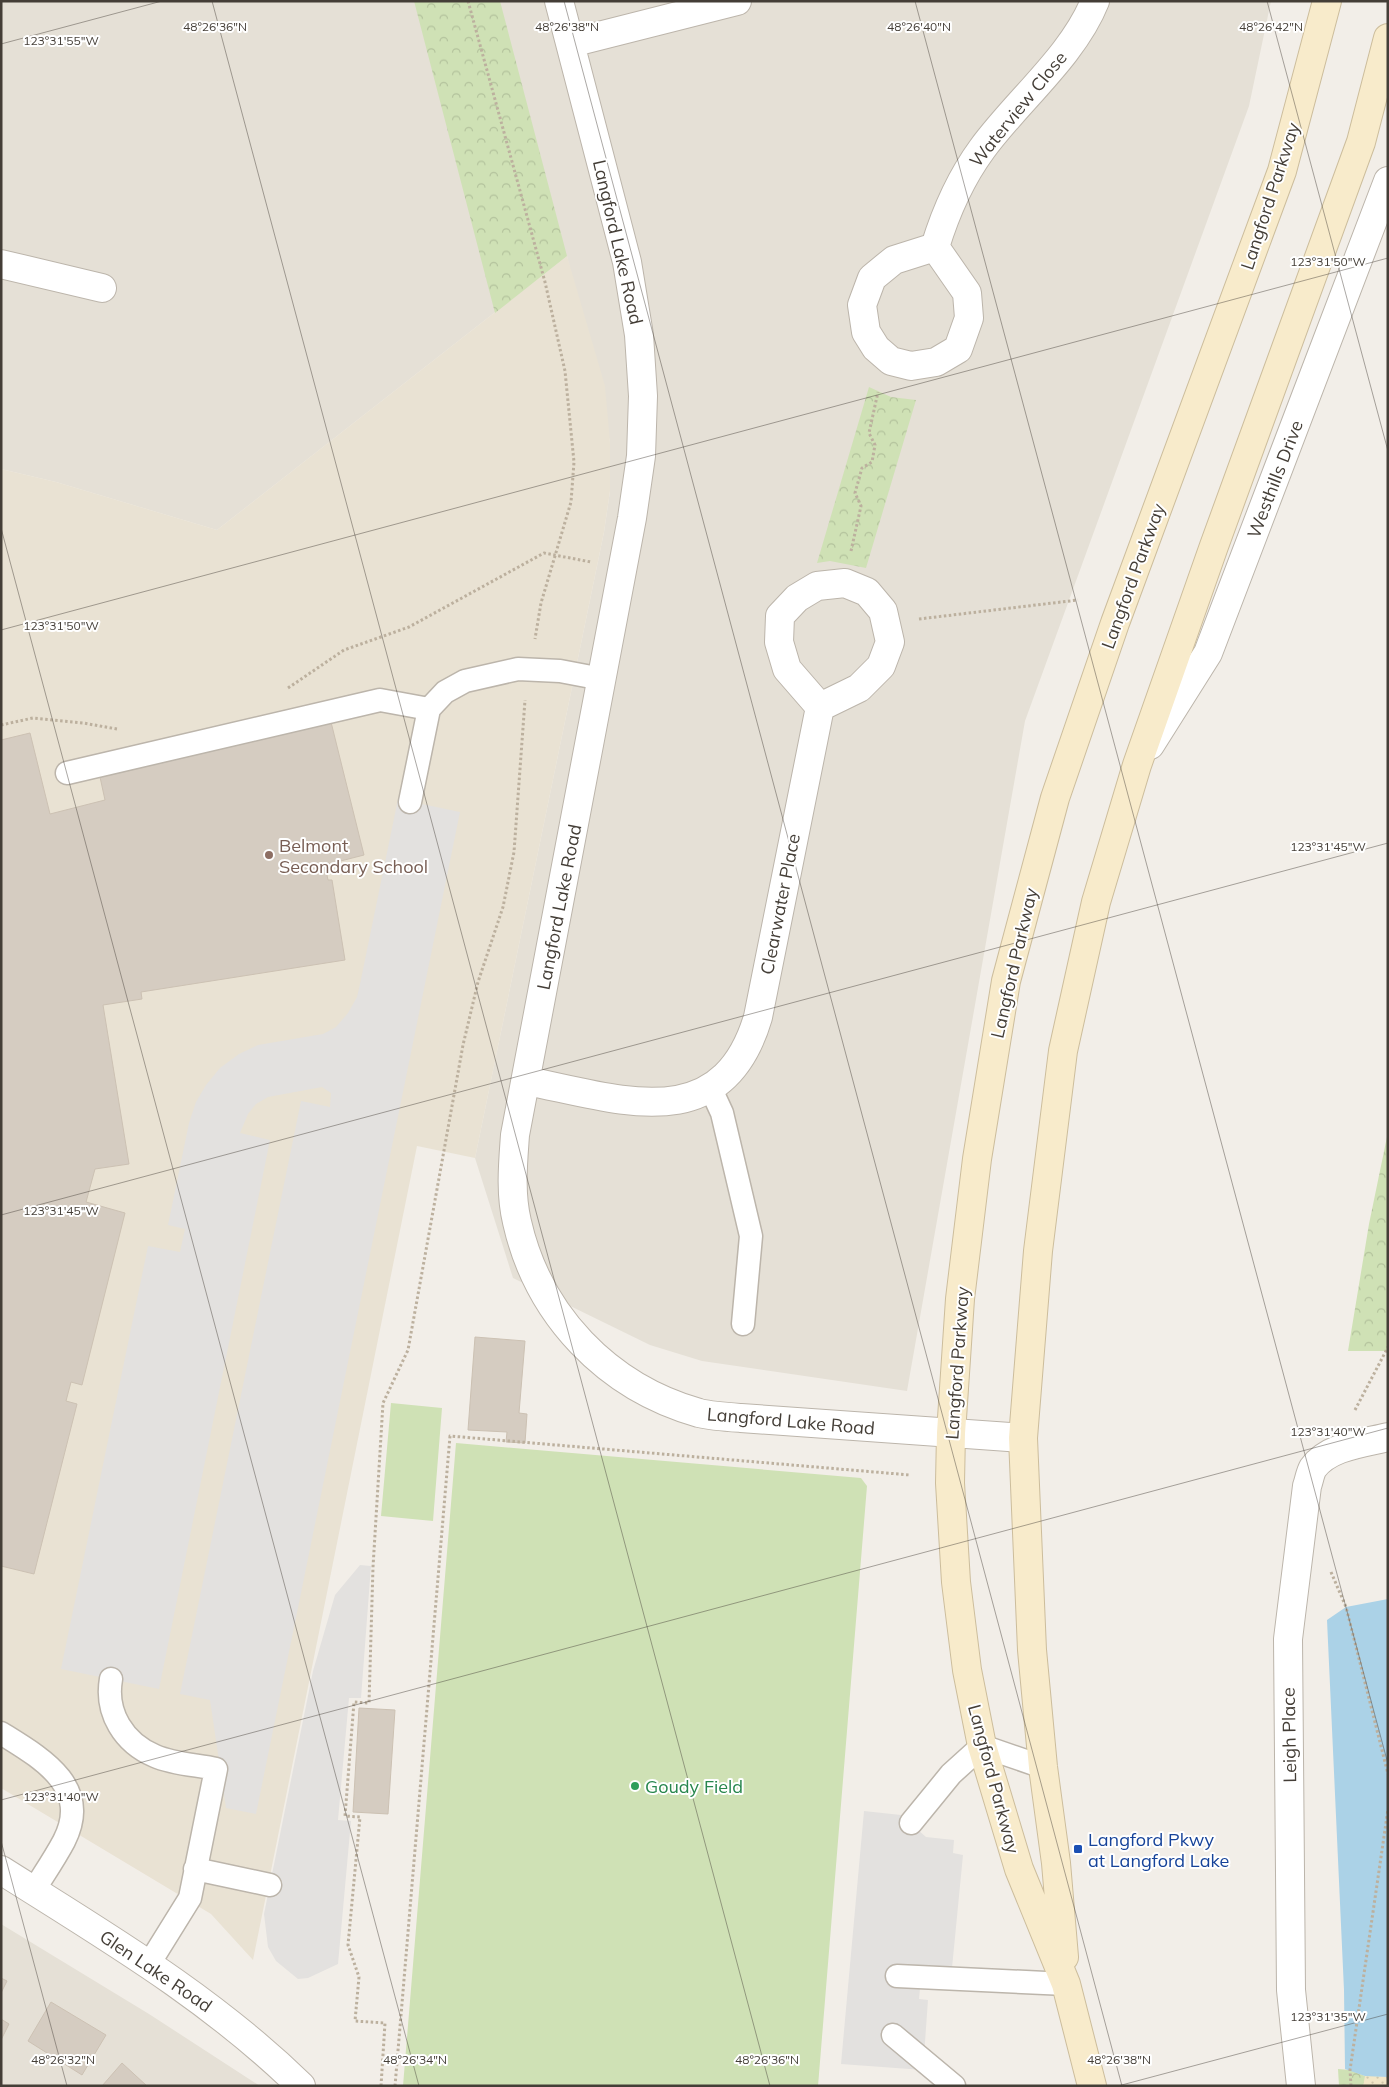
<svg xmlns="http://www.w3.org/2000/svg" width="1389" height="2087" viewBox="0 0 1389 2087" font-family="Mulish,sans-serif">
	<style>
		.residential { fill: #e5e0d6 }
		.education { fill: #e9e2d3 }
		.forest { fill: url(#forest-crowns) }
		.sand { fill: url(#sand-dots) }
		.pitch { fill: #cfe1b5 }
		.parking { fill: #e3e1df }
		.water { fill: #abd2e7 }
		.building { fill: #d5ccc1; stroke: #ccc1b3 }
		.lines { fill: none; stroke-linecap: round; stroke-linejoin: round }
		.service-casing { stroke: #bcb5ab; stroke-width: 25 }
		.minor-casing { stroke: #bcb5ab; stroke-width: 30 }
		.tertiary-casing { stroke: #bcb5ab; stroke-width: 30 }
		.secondary-casing { stroke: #ccbd9c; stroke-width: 30 }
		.path { stroke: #bcb09e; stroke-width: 3; stroke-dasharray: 2.5 2.5; stroke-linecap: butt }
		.service { stroke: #fff; stroke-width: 22 }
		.minor { stroke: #fff; stroke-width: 28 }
		.tertiary { stroke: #fff; stroke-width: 28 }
		.secondary { stroke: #f8ebcb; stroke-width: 28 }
		.ticks { fill: none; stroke: #443e37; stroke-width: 1; stroke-opacity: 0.45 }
		.education-dot { fill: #8d6e63; stroke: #fff; stroke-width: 2 }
		.leisure-dot { fill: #2e9e5b; stroke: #fff; stroke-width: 2 }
		.transit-dot { fill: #1a4fb4; stroke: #fff; stroke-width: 2 }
		.labels { text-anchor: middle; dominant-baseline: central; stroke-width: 4; stroke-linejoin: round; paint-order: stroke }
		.street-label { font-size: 18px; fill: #443e37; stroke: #fff }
		.education-label { font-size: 18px; fill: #785e54; stroke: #fff; text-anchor: start }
		.leisure-label { font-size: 18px; fill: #27864d; stroke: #fff; text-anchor: start }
		.transit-label { font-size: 18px; fill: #164399; stroke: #fff; text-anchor: start }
		.ticks-label { font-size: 12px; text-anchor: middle; fill: #443e37; stroke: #fff; stroke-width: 4; stroke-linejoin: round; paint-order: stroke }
	</style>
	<defs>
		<pattern id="forest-crowns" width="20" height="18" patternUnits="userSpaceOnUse" patternTransform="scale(1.25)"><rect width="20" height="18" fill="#cfe1b5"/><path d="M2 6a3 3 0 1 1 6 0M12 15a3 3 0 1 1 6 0" fill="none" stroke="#b3c29c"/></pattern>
		<pattern id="sand-dots" width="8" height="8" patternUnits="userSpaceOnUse" patternTransform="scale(1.25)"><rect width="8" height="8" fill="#f2e7c8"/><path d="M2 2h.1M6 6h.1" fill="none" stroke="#d1c7ac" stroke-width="1.8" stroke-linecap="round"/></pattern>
	</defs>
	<rect width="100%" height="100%" fill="#f2eee8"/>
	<path class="residential" d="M1,1H1271L1249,106L1025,721L907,1391L702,1361L650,1345L513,1278L475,1158L604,532L610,491V442L567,256L217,530L56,482L1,469Z
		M1,1924L149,2014L260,2086H1Z"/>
	<path class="education" d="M567,256L605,386L610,443V491L604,532L475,1158L417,1146L253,1960L211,1914L1,1788V469L56,482L217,530Z"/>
	<path class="forest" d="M414,1H500L567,256L495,313Z
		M869,387L891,397L916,400L866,568L830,561L817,563Z
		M1388,1132V1351H1348L1369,1224Z
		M1338,2069L1350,2070L1365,2076L1388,2077V2086H1339Z"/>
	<path class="sand" d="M1365,2076L1388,2077V2086H1363Z"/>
	<path class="pitch" d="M391,1403L442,1408L433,1521L381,1516Z
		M456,1443L861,1478L867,1486L818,2086H403Z"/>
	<path class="parking" d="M398,799L460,812L256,1814L226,1808L210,1700L180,1694L301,1101L330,1107L331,1093L322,1087L268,1097L256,1104L248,1114L240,1133L270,1140L159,1689L61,1669L148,1246L180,1252L185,1229L168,1225L189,1123L196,1102L206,1085L220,1068L239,1054L258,1045L323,1034L336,1027L348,1013L357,997L360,984Z
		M360,1565L371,1566L361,1698H349L338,1820L351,1821L338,1964L308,1978L298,1979L276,1961L268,1947L264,1914L313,1671L335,1595Z
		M864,1811L901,1815L926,1837L954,1840L953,1853L963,1855L952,1968L922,1967L919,1999L928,2000L923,2070L841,2064Z"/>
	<path class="water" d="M1388,1599V2077L1365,2076L1345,2069L1344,1990L1327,1620L1346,1607Z"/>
	<path class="building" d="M330,718L364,855L325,865L328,880H332L345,960L141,992L142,999L103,1005L129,1164L95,1169L86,1202L125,1213L82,1385L71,1382L66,1401L77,1404L34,1574L1,1566V740L30,733L50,814L105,800L100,777Z
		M475,1337L525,1341L519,1413L527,1414L525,1443L506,1442L507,1432L468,1430Z
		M359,1708L395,1710L388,1814L353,1812Z
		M1,1978L7,1981L1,1993Z
		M51,2002L106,2035L82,2075L28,2041Z
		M1,2019L9,2024L1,2040Z
		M122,2063L147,2086H102Z"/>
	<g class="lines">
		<g class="service-casing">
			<path id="service" d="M67,773L380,700L429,709
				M410,802L429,709L445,692L465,681L518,669L560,671L602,679
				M710,1087L722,1113L751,1236L743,1324
				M111,1679C105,1713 124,1743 155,1756C173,1764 197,1765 216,1769L190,1898L149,1964
				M1,1733C41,1758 92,1786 64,1841C55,1858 44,1874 34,1890
				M911,1823L951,1774L982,1746L1043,1767
				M195,1869L270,1885
				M897,1976L1066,1984
				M893,2035L954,2086"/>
		</g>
		<g class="minor-casing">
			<path id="minor" d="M559,1L627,262L639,335L643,396L641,456L632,518L515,1135C513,1163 510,1193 517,1222C538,1315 607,1387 699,1413C712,1416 727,1417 741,1418L1023,1438
				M571,43L737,1
				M935,247L967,293L969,318L958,349L936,362L911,366L891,361L876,348L866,332L862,305L872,278L894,260Z
				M935,247C946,211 960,179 982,149C1017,101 1073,56 1095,1
				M1,264L102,288
				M845,583L867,592L883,611L890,642L881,666L859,688L820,707L787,669L779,642L780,616L797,598L817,586Z
				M527,1081C619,1099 722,1139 758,1017L820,707
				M1301,2086L1291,1990L1288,1639L1307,1486C1309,1481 1310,1473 1313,1468C1329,1446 1364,1443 1388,1437"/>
		</g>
		<g class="tertiary-casing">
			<path id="tertiary" d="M1150,745L1208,653L1388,181
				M1,1870C107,1937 211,1998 301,2086"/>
		</g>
		<g class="secondary-casing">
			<path id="secondary" d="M1064,1957L1056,1863L1043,1767L1032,1650L1023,1438L1038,1251L1063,1051L1096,902L1137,765L1214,546L1361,142L1388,38
				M1092,2086L1066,1984L1019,1869L982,1746L967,1670L956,1582L950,1483L951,1433L960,1299L977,1159L1006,981L1055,798L1115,623L1282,171L1327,1"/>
		</g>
		<path class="path" d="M468,1L545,282L565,371L574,462L571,502L541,603L535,639
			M851,551L861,506L855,493L862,468L872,462L875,445L869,433L878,392
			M919,619L1078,600
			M288,688L344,650L409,627L544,553L591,562
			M1,725L33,718L83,723L117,729
			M1355,1410L1388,1347
			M1331,1572L1346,1607L1388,1774
			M381,2086L385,2023L355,2021L359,1977L348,1945L360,1817L345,1816L354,1702L369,1703L373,1567L383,1403L408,1350L463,1045L478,982L503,907L514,852L525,700
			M395,2086L450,1436L910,1475
			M1351,2086L1350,2070L1388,1809"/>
		<use href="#service" class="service"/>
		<use href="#minor" class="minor"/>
		<use href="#tertiary" class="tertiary"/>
		<use href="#secondary" class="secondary"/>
	</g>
	<path class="ticks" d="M212,1L770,2086M564,1L1122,2086M915,1L1388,1764M1267,1L1388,451M1,44L162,1M1,528L419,2086M1,630L1388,258M1,1215L1388,843M1,1800L1388,1428M1,1841L67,2086M1118,2086L1388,2014"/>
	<circle class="education-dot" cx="269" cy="855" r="5"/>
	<circle class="leisure-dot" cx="635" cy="1786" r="5"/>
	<rect class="transit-dot" x="1073" y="1844" width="10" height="10" rx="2.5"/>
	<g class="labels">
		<g class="street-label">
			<text transform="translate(1018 109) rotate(-51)">Waterview Close</text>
			<text transform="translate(1270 196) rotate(-72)">Langford Parkway</text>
			<text transform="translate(618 242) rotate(77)">Langford Lake Road</text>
			<text transform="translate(1275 479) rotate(-69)">Westhills Drive</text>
			<text transform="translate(1133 576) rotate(-70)">Langford Parkway</text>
			<text transform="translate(780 904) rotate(-79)">Clearwater Place</text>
			<text transform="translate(559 907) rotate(-79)">Langford Lake Road</text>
			<text transform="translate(1014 963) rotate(-77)">Langford Parkway</text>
			<text transform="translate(957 1363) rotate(-86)">Langford Parkway</text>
			<text transform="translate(791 1421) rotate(5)">Langford Lake Road</text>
			<text transform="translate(1289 1735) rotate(-91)">Leigh Place</text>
			<text transform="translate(994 1779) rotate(75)">Langford Parkway</text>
			<text transform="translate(156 1971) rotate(34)">Glen Lake Road</text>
		</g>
		<g class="education-label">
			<text x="279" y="845">Belmont<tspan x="279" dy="21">Secondary School</tspan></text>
		</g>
		<g class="leisure-label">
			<text x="645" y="1786">Goudy Field</text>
		</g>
		<g class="transit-label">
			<text x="1088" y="1839">Langford Pkwy<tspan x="1088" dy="21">at Langford Lake</tspan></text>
		</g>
	</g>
	<g class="ticks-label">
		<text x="215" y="31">48°26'36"N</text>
		<text x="567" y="31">48°26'38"N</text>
		<text x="919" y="31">48°26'40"N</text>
		<text x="1271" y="31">48°26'42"N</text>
		<text x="61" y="45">123°31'55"W</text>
		<text x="1328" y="266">123°31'50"W</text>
		<text x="61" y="630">123°31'50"W</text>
		<text x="1328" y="851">123°31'45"W</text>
		<text x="61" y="1215">123°31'45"W</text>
		<text x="1328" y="1436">123°31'40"W</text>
		<text x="61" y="1801">123°31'40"W</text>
		<text x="1328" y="2021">123°31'35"W</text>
		<text x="63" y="2064">48°26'32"N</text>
		<text x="415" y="2064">48°26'34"N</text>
		<text x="767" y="2064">48°26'36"N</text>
		<text x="1119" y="2064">48°26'38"N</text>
	</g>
	<rect width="1389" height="2087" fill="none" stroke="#443e37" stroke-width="5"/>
</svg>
